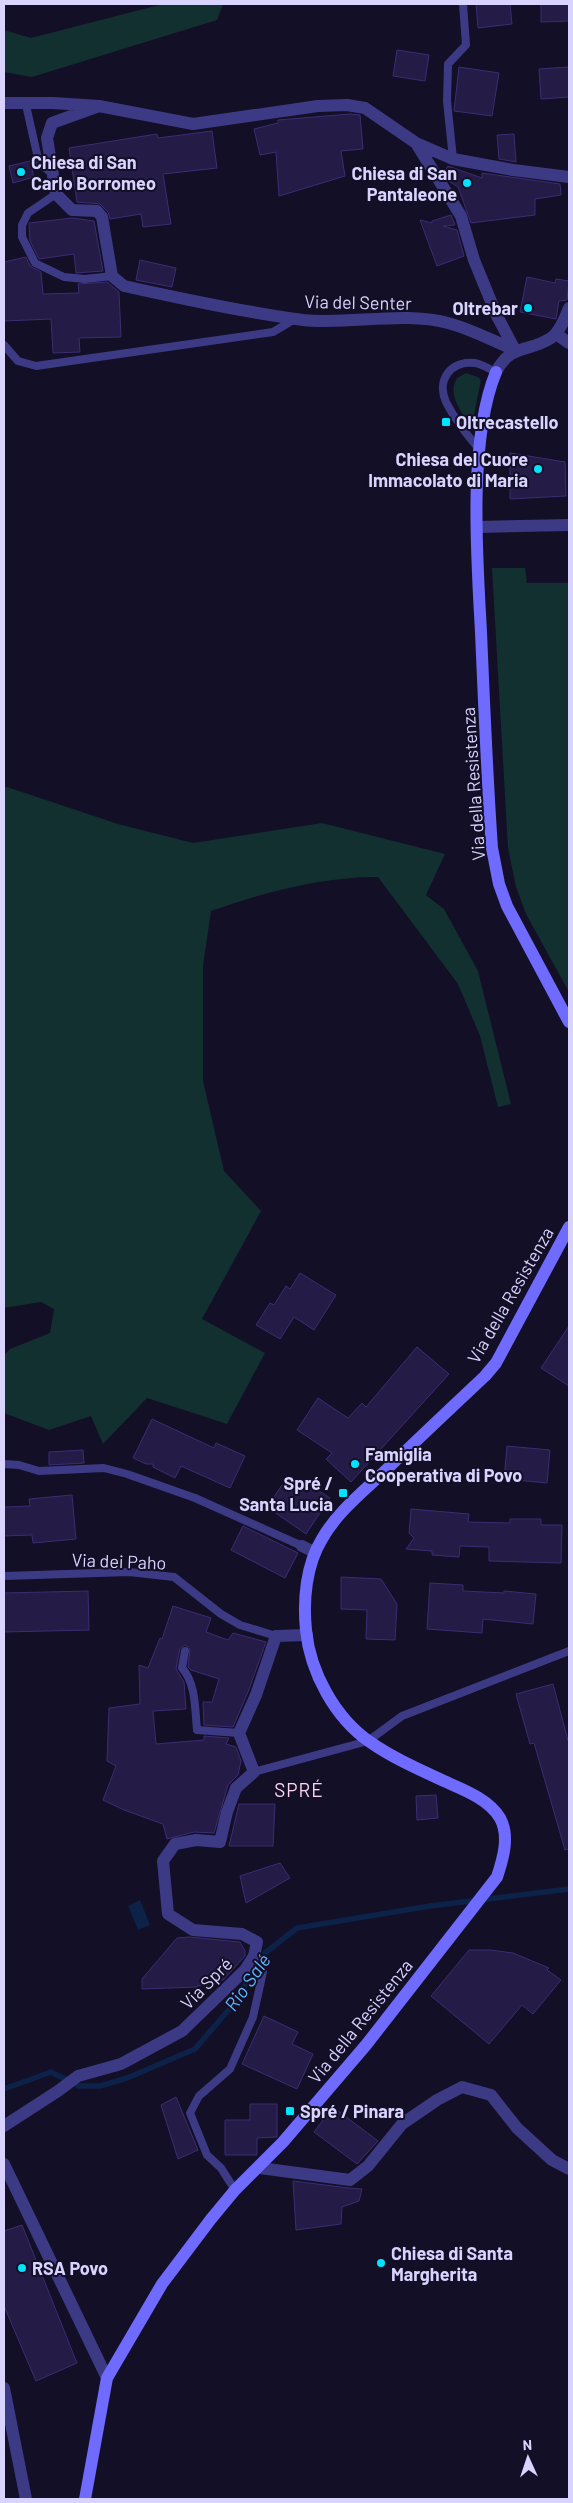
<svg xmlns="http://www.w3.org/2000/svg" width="573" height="2503" viewBox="0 0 573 2503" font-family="Barlow,sans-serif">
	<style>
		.green { fill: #12302f }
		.water { fill: #0c2248 }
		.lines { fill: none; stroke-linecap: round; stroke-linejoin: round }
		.stream { stroke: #0c2248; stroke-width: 5.5 }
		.building { fill: #241b47; stroke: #3b2d73 }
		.lane { stroke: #3d3a85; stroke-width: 8 }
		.street { stroke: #3d3a85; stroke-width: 12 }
		.secondary { stroke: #6f6bff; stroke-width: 12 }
		.poi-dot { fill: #00e5ff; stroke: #130f26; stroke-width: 2 }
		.labels { text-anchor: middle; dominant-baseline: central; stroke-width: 4; stroke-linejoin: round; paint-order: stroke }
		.poi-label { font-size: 18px; font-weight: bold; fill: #d9d4ff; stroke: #130f26; text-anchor: start }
		.street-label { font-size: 18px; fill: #d9d4ff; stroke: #130f26 }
		.neighbourhood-label { font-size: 19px; letter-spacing: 1px; fill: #ffd6f0; stroke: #130f26 }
		.water-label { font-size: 19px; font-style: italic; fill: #62b6ff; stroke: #130f26 }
	</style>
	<rect width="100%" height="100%" fill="#130f26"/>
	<path class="green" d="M163,4H223L217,20L32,77L4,72V30L31,38Z
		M466,373L478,377L481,380L472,425H469C461,411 447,394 457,378Z
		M492,568H525L527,583H569V992L526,914L516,887L508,848Z
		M4,786L118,824L193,843L322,823L445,854L426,895L444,909L478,971L511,1104L498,1107L480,1036L458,984L378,877C321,877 265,892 211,911L203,966V1081L224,1171L261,1211L202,1319L265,1353L227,1424L147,1398L103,1444L91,1416L49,1430L4,1413V1355L10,1349L50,1333L54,1309L41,1302L4,1308Z"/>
	<path class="water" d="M140,1900L150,1925L138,1930L128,1906Z"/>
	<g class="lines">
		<path class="stream" d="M4,2089L51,2072L79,2086H100L127,2078L195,2049L231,2007L265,1953L297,1928L430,1906L569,1889"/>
	</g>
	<path class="building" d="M476,4H510L512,24L478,28Z
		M541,4H569V21L541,22Z
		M397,50L429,55L425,81L393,76Z
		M459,67L499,73L492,116L454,111Z
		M569,67V97L541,99L539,69Z
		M350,114L360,115L363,149L341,151L345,176L279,196L276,152L260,155L254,129L278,123V120Z
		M212,131L217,168L163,174L171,224L143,227L141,214L110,219L108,212L100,204L77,202L69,148L157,134L158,138Z
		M514,134L516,162L499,159L497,135Z
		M30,161L34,177L13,183L9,166Z
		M448,166L482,178V173L560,184L561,195L535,199V215L471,223L458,187L450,182L444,173Z
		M451,215L455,225L443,226L457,230L464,256L437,266L420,220L432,223V221Z
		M72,218L94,221L103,271L76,273L74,254L39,259L30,241L29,223Z
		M26,257L30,266L41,272L43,294L79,293L78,284L107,282L119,292L121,337L79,338L80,352L53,353L51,319L4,321V262Z
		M140,260L176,268L172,287L136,280Z
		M527,277L555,283L556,279L569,281L567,300L559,301L556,319L520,312Z
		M510,453L565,462L566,496L510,499Z
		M300,1273L336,1295L314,1330L294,1317L280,1339L256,1325L270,1303L274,1305L286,1286L290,1289Z
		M569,1326V1386L541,1368Z
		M417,1347L449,1374L351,1482L326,1459L332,1453L297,1430L318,1398L348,1418L362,1403L366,1407Z
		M152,1419L214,1448L216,1443L245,1456L230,1488L181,1466L175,1478L153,1467V1464H146L133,1458Z
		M507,1446L550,1450L547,1483L504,1479Z
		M83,1450L84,1463L49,1465V1452Z
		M301,1479L330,1498L306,1534L267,1507L282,1485L293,1492Z
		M72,1495L76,1539L33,1543L32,1535L4,1536V1507L30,1506L29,1499Z
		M411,1509L469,1514L468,1522L510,1523V1519H541V1525H562L561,1563L489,1561V1547L460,1546L459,1557L432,1555V1551L406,1549L414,1538L409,1533Z
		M243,1526L298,1553L285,1578L231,1550Z
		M341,1577L381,1579L397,1604L395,1640L366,1639L367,1610L341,1609Z
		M430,1583L463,1585V1591L504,1593V1591L536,1594L533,1624L483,1619L482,1633L427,1629Z
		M88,1591L89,1630L4,1632V1593Z
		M173,1606L211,1618L206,1632L228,1640L233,1633L266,1642L248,1692L233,1727L204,1725L203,1702H212L219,1679L191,1670L188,1667L190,1649L185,1645L180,1648L176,1669L184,1682L186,1709L153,1711L156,1744L204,1740V1736L229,1738L226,1744L236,1747L241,1761L238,1775L228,1785L214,1833L194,1832L167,1839L163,1824L124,1810L103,1800L116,1766L107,1761L109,1708L140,1704L139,1665L148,1668L160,1638L162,1639Z
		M553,1684L569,1744V1849L565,1850L534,1743L530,1744L516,1694Z
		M436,1795L438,1818L417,1820L416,1796Z
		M239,1804H275L273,1846H229Z
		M280,1863L290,1878L246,1903L240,1876Z
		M189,1937L240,1942L245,1951V1956L223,1980L197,1986V1987L142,1989V1979L177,1938Z
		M469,1950H490L513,1953L549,1968L547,1970L561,1980L533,2014L522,2005L489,2044L431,1996Z
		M264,2016L298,2032L292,2044L313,2054L297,2089L242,2064Z
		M176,2097L198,2150L178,2159L161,2105Z
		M250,2104H277V2137L257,2138V2155H225V2120H250Z
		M333,2107L378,2141L357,2164L314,2132Z
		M293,2181L349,2188L362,2189L359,2201L342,2207L341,2224L296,2230Z
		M22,2225L77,2363L36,2381L4,2306V2231Z"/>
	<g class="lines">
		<path class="lane" d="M26,105L39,163L53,174
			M453,159L447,101L448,64L466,45L463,4
			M56,194L28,213L22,225V237L35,263L64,277L85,279L112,276
			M4,345L18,361L36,366L273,332L295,319
			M479,449C467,435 454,418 446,402C436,380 451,360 475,363C482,364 489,369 496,372
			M4,1464L19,1465L39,1471L104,1468L127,1474L195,1498L302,1546
			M4,1576L129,1572L174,1577L221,1614L240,1625L276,1636
			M185,1651L182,1668C196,1683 195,1710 197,1730L239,1733
			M254,1772L368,1741L402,1716L569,1651
			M235,2190L221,2168L207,2155L190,2113L199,2096L230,2069L253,2017L263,1972L254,1956"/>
		<path class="street" d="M4,103H53L99,106L193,124L318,106L347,105L365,108L416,143L453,159L513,170L569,177
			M99,106L52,123L47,138L56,194L72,210L97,211L102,217L112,276L124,286C183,299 243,312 303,320C349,325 403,311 448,323C471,329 493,341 515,350
			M416,143L461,216L474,260L497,316L515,350
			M556,334L569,343
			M496,372C511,343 528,353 551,338C560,332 565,318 569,308
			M478,527L569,525
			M302,1546L314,1552
			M4,2126L58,2091L78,2076L121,2064L182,2031L245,1970L254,1956L257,1942L242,1934L193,1930L168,1914L163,1861L175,1844L196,1840L220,1842L227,1812L236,1788L254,1772L239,1733L256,1695L276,1636L307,1635
			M4,2164L107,2378
			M260,2168L350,2180L368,2166L402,2124L437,2100L462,2087L491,2095L517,2128L552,2160L569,2169
			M4,2388L26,2499"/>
		<path class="secondary" d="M496,372C468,440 477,558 481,632C484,704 487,776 492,848L499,884L507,906L569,1022
			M85,2499L107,2378L162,2284L211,2219L235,2190L283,2142L366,2045L497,1877C503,1859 510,1836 500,1818C489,1799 462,1789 444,1781C418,1769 393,1758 370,1742C335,1718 310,1672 306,1630C303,1600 306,1565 322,1539C337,1512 364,1491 386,1470C419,1438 452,1407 485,1376L496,1363L569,1227"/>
	</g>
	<g class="poi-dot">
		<circle cx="21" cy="172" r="5"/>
		<circle cx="467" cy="183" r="5"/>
		<circle cx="528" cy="308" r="5"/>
		<rect x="441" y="417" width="10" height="10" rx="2.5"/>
		<circle cx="538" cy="469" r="5"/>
		<circle cx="355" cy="1464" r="5"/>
		<rect x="338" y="1488" width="10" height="10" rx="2.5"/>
		<rect x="285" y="2106" width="10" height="10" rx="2.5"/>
		<circle cx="381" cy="2263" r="5"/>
		<circle cx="22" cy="2268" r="5"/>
	</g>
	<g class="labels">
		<g class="poi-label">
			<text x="31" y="162">Chiesa di San<tspan x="31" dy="21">Carlo Borromeo</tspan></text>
			<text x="457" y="173" text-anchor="end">Chiesa di San<tspan x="457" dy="21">Pantaleone</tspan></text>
			<text x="518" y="308" text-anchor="end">Oltrebar</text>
			<text x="456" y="422">Oltrecastello</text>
			<text x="528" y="459" text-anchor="end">Chiesa del Cuore<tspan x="528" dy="21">Immacolato di Maria</tspan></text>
			<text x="365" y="1454">Famiglia<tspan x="365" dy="21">Cooperativa di Povo</tspan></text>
			<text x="333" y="1483" text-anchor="end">Spré /<tspan x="333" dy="21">Santa Lucia</tspan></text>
			<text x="300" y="2111">Spré / Pinara</text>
			<text x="391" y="2253">Chiesa di Santa<tspan x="391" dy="21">Margherita</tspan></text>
			<text x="32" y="2268">RSA Povo</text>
		</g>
		<g class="street-label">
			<text transform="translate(358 302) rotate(1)">Via del Senter</text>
			<text transform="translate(473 784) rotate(-94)">Via della Resistenza</text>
			<text transform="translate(510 1295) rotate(-60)">Via della Resistenza</text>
			<text transform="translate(119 1561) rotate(2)">Via dei Paho</text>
			<text transform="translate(206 1983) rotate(-45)">Via Spré</text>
			<text transform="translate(360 2021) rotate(-51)">Via della Resistenza</text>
		</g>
		<g class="neighbourhood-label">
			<text x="299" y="1789">SPRÉ</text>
		</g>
		<g class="water-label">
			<text transform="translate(247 1982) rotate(-55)">Rio Salé</text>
		</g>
	</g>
	<rect width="573" height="2503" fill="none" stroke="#d9d4ff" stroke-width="10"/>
	<g transform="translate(528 2458) rotate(357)" stroke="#130f26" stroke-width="4" paint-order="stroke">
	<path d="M0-4L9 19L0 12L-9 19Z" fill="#d9d4ff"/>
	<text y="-8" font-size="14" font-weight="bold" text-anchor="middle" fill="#d9d4ff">N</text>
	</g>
</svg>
